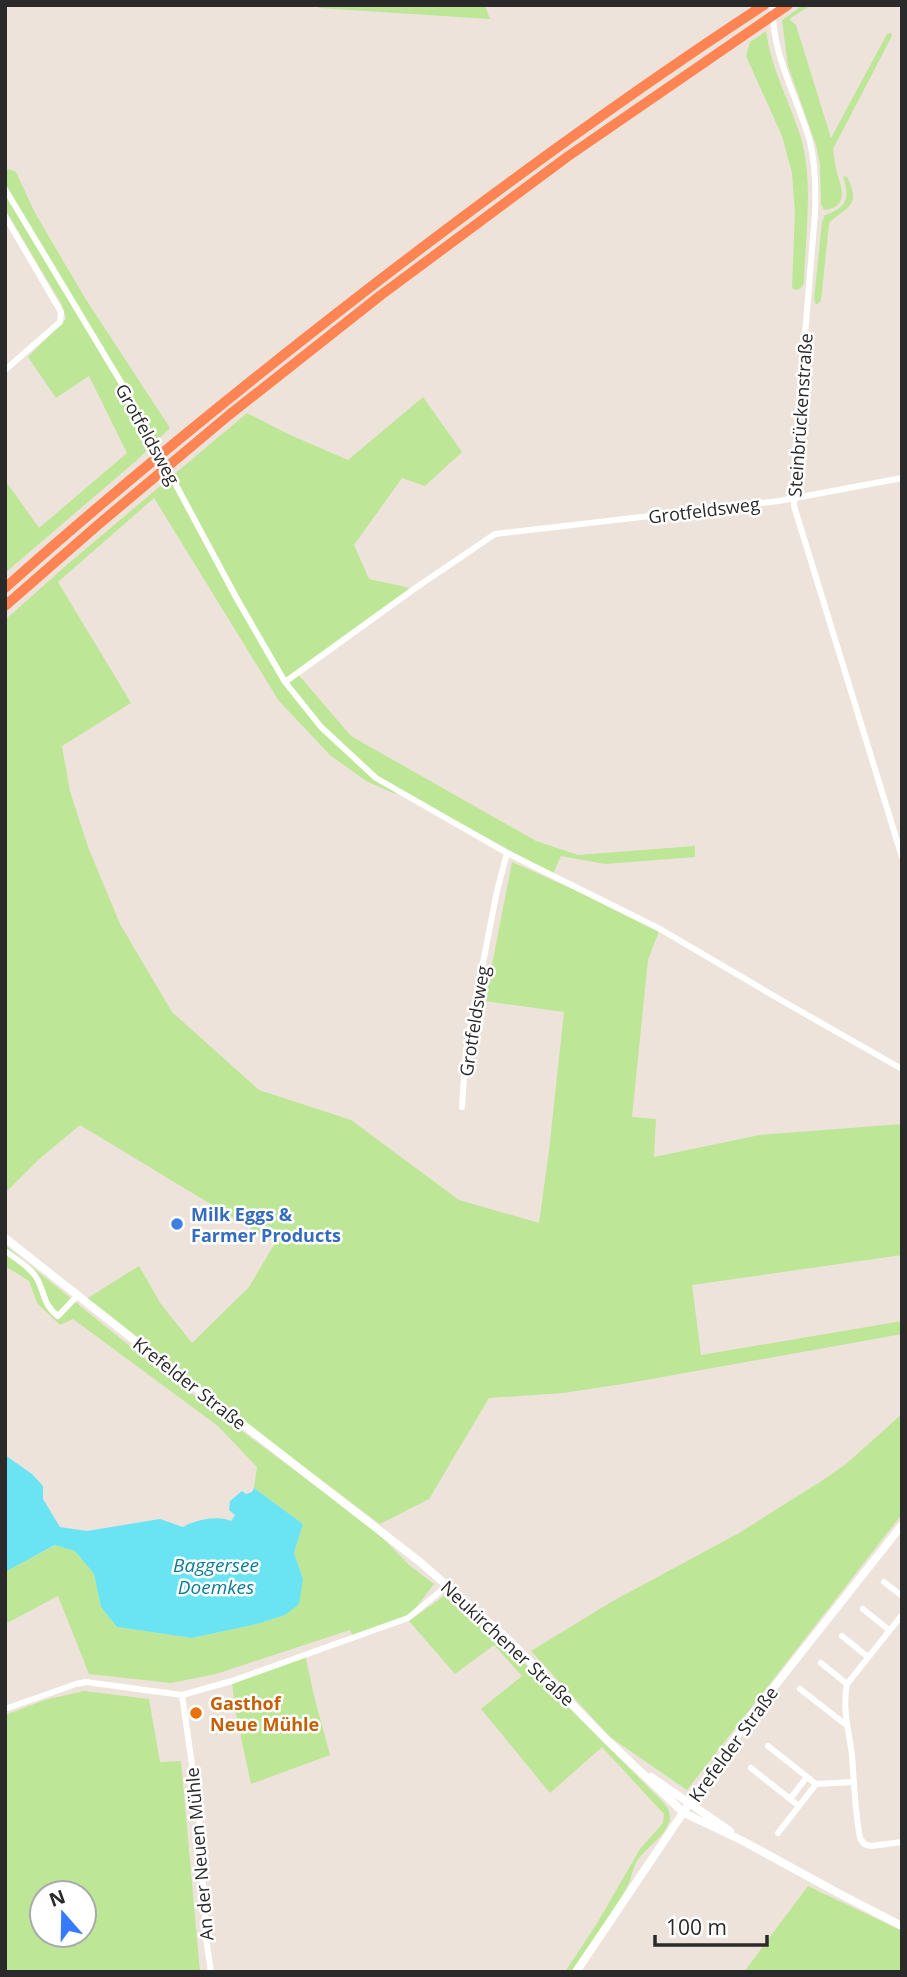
<svg xmlns="http://www.w3.org/2000/svg" width="907" height="1977" viewBox="0 0 907 1977" font-family="'Open Sans',sans-serif">
	<style>
		.green { fill: #bde696; fill-rule: evenodd }
		.water { fill: #6ae4f3 }
		.lines { fill: none; stroke-linecap: round; stroke-linejoin: round }
		.minor { stroke: #fff; stroke-width: 6 }
		.secondary { stroke: #fff; stroke-width: 8 }
		.motorway { stroke: #ff8454; stroke-width: 10 }
		.shop-dot { fill: #3f7fe0; stroke: #fff; stroke-width: 2.5 }
		.food-dot { fill: #e8710a; stroke: #fff; stroke-width: 2.5 }
		.labels { text-anchor: middle; dominant-baseline: central; stroke-width: 5; stroke-linejoin: round; paint-order: stroke }
		.street-label { font-size: 18px; fill: #2a2a2a; stroke: #fff }
		.shop-label { font-size: 18px; font-weight: bold; fill: #366cbe; stroke: #fff; text-anchor: start }
		.food-label { font-size: 18px; font-weight: bold; fill: #c56008; stroke: #fff; text-anchor: start }
		.water-label { font-size: 19px; font-style: italic; fill: #087d99; stroke: #fff }
	</style>
	<rect width="100%" height="100%" fill="#ede3db"/>
	<path class="green" d="M319,5H485L490,19L319,8Z
		M803,5H811L789,19L796,25L831,138L887,34L891,33L892,36L833,149C834,157 835,165 837,173C842,189 849,207 824,210L821,204L820,164L816,145L788,66L782,20Z
		M766,31C771,69 790,102 801,138C814,185 805,235 804,283L801,288L796,290L792,288L795,212L792,173L782,136L746,56L750,42Z
		M8,169L16,172L35,213L85,298L170,428L137,460L5,573V480L39,528L127,453L89,376L56,398L28,357L66,319L62,305L5,209V171Z
		M843,176L847,177C862,207 847,206 829,223L821,301L816,305L814,299L822,222L825,215C848,207 850,198 843,176Z
		M423,397L462,452L425,486L402,478L354,545L369,579L414,589L297,673L351,736L536,841L578,855L695,846V857L605,864L561,856L553,874L413,797L393,793L366,781L330,755L279,701L154,498L58,582L131,703L62,746L70,791L88,847L120,924L172,1012L259,1090L351,1120L459,1200L539,1223L549,1151L564,1012L485,1001L512,862L590,897L659,931L648,960L632,1117L656,1119L654,1157L760,1135L902,1124V1255L692,1285L701,1355L902,1321V1334L629,1383L563,1393L489,1398L429,1499L380,1524L83,1301L139,1266L161,1304L192,1343L249,1287L275,1243L80,1125L37,1161L5,1193V620L69,563L247,413L288,434L348,460Z
		M5,1245L147,1360L376,1531L409,1565L434,1584L408,1618L353,1637L350,1630L216,1674L171,1683L89,1674L58,1596L5,1624V1572L56,1545L75,1551L94,1574L101,1607L117,1627L192,1638L257,1624L285,1615L303,1579L294,1553L303,1524L254,1488L257,1467L218,1426L73,1319L60,1325L37,1303L29,1281L5,1266Z
		M902,1414V1514L687,1790L610,1737L531,1651L613,1601L739,1533L823,1480L846,1464Z
		M444,1596L453,1597L459,1600L513,1652L660,1799C667,1806 672,1812 669,1822C663,1840 643,1848 635,1865C632,1871 631,1879 628,1885C613,1915 589,1944 571,1972H565L596,1925L640,1849L663,1823L664,1814L602,1747L550,1793L481,1709L522,1676L494,1645L455,1674L409,1621Z
		M305,1654L314,1696L330,1755L251,1784L235,1709L232,1681Z
		M84,1691L149,1699L160,1762L181,1761L200,1972H5V1715L45,1700ZM42,1893H84V1935H42Z
		M808,1886L902,1931V1972H744Z"/>
	<path class="water" d="M5,1455L32,1474L43,1486V1499L60,1527L87,1531L160,1519L183,1527C195,1520 218,1515 231,1521L235,1515L229,1510L230,1501L242,1491L246,1494L252,1492L254,1488L303,1524L294,1553L303,1579L299,1604L285,1615L257,1624L192,1638L117,1627L101,1607L94,1574L75,1551L55,1545L5,1572Z"/>
	<g class="lines">
		<path class="minor" d="M773,5C771,55 797,95 810,142C816,166 816,189 815,213L795,457L794,506L902,857
			M5,189L122,384L237,599L285,682L321,727L376,778L507,853L660,929L786,1003L902,1069
			M5,216L61,312L60,322L5,370
			M285,682L414,589L495,534L779,501L902,478
			M462,1107L466,1050L497,891L507,853
			M5,1251C15,1258 29,1266 36,1277C45,1291 42,1304 58,1316L77,1296
			M884,1582L902,1596
			M863,1609L889,1630
			M902,1615L847,1684C842,1709 849,1731 852,1755C854,1783 855,1811 860,1838L864,1844L871,1846L902,1842
			M842,1636L868,1657
			M821,1663L847,1684
			M800,1689L845,1724
			M182,1695L199,1814L206,1938L211,1972
			M5,1709L76,1684L86,1682L182,1695L232,1681L408,1618L448,1585
			M768,1746L816,1784L853,1782
			M751,1768L790,1799L807,1777
			M799,1806L816,1784
			M778,1833L799,1806L790,1799"/>
		<path class="secondary" d="M5,1238L133,1339L420,1562L508,1639L607,1740L684,1813L743,1841L840,1894L902,1926
			M651,1777L730,1831
			M576,1972L701,1786L751,1716L902,1525"/>
		<path class="motorway" d="M5,588C125,481 250,380 377,282C502,186 631,92 764,5
			M5,606L99,524L229,415L381,295L567,157L788,5"/>
	</g>
	<circle class="shop-dot" cx="177" cy="1224" r="7"/>
	<circle class="food-dot" cx="196" cy="1713" r="7"/>
	<g class="labels">
		<g class="street-label">
			<text transform="translate(800 415) rotate(-86)">Steinbrückenstraße</text>
			<text transform="translate(148 434) rotate(61)">Grotfeldsweg</text>
			<text transform="translate(704 510) rotate(-7)">Grotfeldsweg</text>
			<text transform="translate(474 1021) rotate(-81)">Grotfeldsweg</text>
			<text transform="translate(190 1383) rotate(38)">Krefelder Straße</text>
			<text transform="translate(508 1643) rotate(43)">Neukirchener Straße</text>
			<text transform="translate(733 1744) rotate(-54)">Krefelder Straße</text>
			<text transform="translate(199 1854) rotate(-95)">An der Neuen Mühle</text>
		</g>
		<g class="shop-label">
			<text x="191" y="1214">Milk Eggs &amp;<tspan x="191" dy="21">Farmer Products</tspan></text>
		</g>
		<g class="food-label">
			<text x="210" y="1703">Gasthof<tspan x="210" dy="21">Neue Mühle</tspan></text>
		</g>
		<g class="water-label">
			<text x="216" y="1565">Baggersee<tspan x="216" dy="22">Doemkes</tspan></text>
		</g>
	</g>
	<rect width="907" height="1977" fill="none" stroke="#2a2a2a" stroke-width="14"/>
	<g transform="translate(63 1914) rotate(340)"><circle r="33" fill="#ffffff" stroke="#aaaaaa" stroke-width="2"/>
	<path d="M0-5L12 26L0 18L-12 26Z" fill="#367aff"/>
	<text y="-10" font-size="19" font-weight="bold" text-anchor="middle" fill="#2a2a2a">N</text>
	</g>
	<path d="M655 1935v10h112v-10" fill="none" stroke="#2a2a2a" stroke-width="3.5"/>
	<text x="666" y="1935" font-size="21" fill="#2a2a2a" stroke="#ffffff" stroke-width="5" paint-order="stroke">100 m</text>
</svg>
